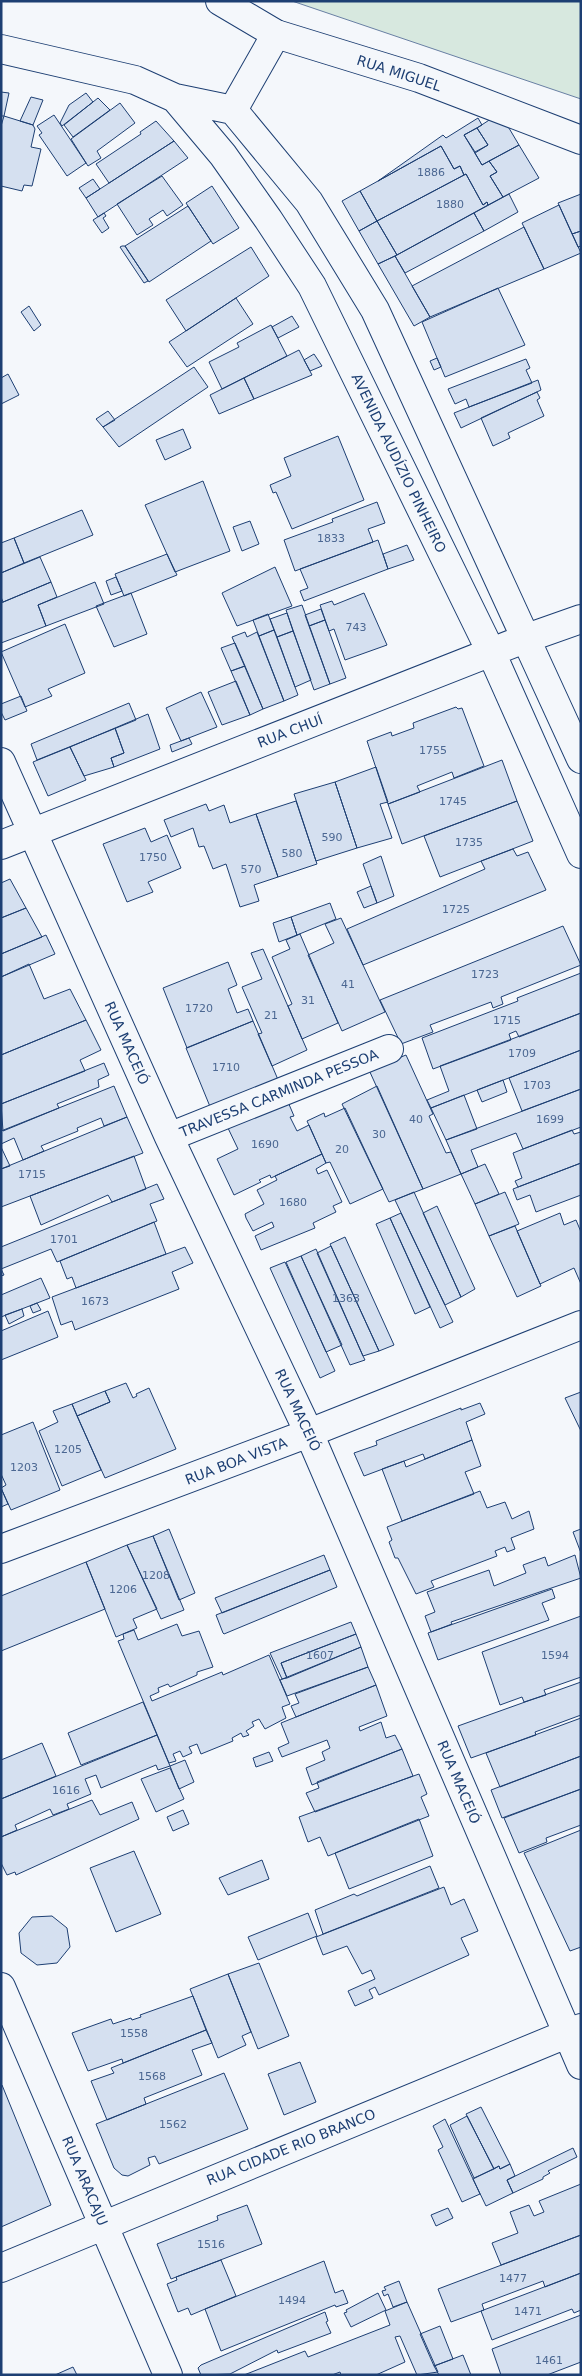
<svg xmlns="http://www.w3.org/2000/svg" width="582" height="2376" viewBox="0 0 582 2376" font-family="'DejaVu Sans',sans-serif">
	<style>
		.green { fill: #d7e8df; stroke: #687fa3 }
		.building { fill: #d5e0f0; stroke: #1d3f73 }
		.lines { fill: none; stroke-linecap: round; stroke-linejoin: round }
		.minor-casing { stroke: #1d3f73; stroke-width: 30 }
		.secondary-casing { stroke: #1d3f73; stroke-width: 30 }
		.minor { stroke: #f4f7fb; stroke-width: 28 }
		.secondary { stroke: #f4f7fb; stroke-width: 28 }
		.labels { text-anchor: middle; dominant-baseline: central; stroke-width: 4; stroke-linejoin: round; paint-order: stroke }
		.number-label { font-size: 11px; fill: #4b6792 }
		.street-label { font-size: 14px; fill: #1d3f73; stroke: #f4f7fb }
	</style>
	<rect width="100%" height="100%" fill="#f4f7fb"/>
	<path class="green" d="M292,1H581V99Z"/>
	<path class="building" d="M1,92L9,93L4,116H1Z
		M86,93L93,102L62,126L60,123L69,105Z
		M31,97L43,100L33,125L20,121Z
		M98,98L110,110L73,137L64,125Z
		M120,103L135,123L97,151L101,158L88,166L71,139Z
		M500,113L519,145L482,165L475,153L488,145L477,128Z
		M54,115L86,163L67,176L39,135L42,133L37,126Z
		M4,116L33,125L35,129L31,147L41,149L32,186L24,185L22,191L1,186V126Z
		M478,118L482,125L464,135L482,165L489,161L497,172L490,176L503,197L488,205L487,202L483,205L466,174L464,175L460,166L454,169L441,146L378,181L443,135L446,138Z
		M156,121L174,141L109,183L96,164L141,134L140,132Z
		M477,128L488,145L475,152L464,135Z
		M174,141L188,158L98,217L86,198Z
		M519,145L539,178L503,197L490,176L497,172L489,161Z
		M441,146L454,169L460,166L464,175L377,221L360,191Z
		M466,174L483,205L487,202L488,205L397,255L377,221Z
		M162,176L183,205L167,216L163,210L149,219L153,225L137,235L117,204Z
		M93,179L100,189L86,198L79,188Z
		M212,186L239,228L213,244L186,203Z
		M360,191L377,221L359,231L342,201Z
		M509,194L518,212L484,231L474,213Z
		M581,194V231L572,234L558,203Z
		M559,205L581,253L544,269L522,223Z
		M188,206L211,241L149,282L125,246Z
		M104,213L106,216L103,218L109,228L102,233L93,220Z
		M474,213L484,231L405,273L395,256Z
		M377,221L397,255L378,264L359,231Z
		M524,227L544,269L430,317L412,286Z
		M581,231V246L578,247L572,234Z
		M122,246H125L148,281L144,283L120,247Z
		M251,247L269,276L186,331L166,300Z
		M395,256L430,317L414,326L378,264Z
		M498,288L525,345L445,377L422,322Z
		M236,298L253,324L187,367L169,342Z
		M29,306L41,325L34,331L21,312Z
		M292,316L299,327L278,338L272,327Z
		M271,325L287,356L222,389L209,362L239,347L237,343Z
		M299,350L312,375L254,399L244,378Z
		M314,354L322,366L310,371L304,360Z
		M437,358L441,367L434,370L430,361Z
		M526,359L530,368L526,370L532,383L469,407L466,399L455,404L448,389Z
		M194,367L208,387L119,447L103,427Z
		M8,374L19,395L1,404V378Z
		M244,378L254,399L219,414L210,395Z
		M538,380L541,390L461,428L454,413Z
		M537,392L540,398L537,400L544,416L508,433L510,438L493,446L481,418Z
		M108,411L115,420L103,427L96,419Z
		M183,429L191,448L165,460L156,440Z
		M338,436L364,500L292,529L276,492L273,493L270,485L291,476L284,458Z
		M203,481L230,551L175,572L145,505Z
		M377,502L385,523L368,529L373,542L295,571L284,540L333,522L332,519Z
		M82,510L93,535L24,563L14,538Z
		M250,521L259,544L242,551L233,527Z
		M14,538L24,563L1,573V543Z
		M378,540L388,569L304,601L300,591L308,588L300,569Z
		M407,545L414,560L388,569L383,554Z
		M167,554L177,575L124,596L115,574Z
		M40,557L51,582L3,602L1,597V573Z
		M275,567L292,606L237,626L222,593Z
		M116,577L122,591L111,595L106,581Z
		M51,582L57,597L38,605L46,626L1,643V603Z
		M95,582L104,604L46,626L38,605Z
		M131,593L147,634L114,647L96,606Z
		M364,593L387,645L345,660L334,629L329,631L320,605L332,601L334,605Z
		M302,605L330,684L314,690L286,610Z
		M321,609L325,620L309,626L305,615Z
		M287,613L293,631L277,637L270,619Z
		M268,614L274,630L259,636L253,620Z
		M325,620L346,678L330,684L309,626Z
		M65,624L85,673L48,689L52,696L25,707L1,652Z
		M274,630L298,695L284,701L259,636Z
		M293,631L311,680L295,687L277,637Z
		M245,632L247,637L257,632L284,701L263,709L232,637Z
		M235,643L245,666L231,671L221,648Z
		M245,666L263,709L250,715L231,671Z
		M236,681L250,715L222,725L208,692Z
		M201,692L217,727L181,741L166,708Z
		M21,696L27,711L5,720L1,712V704Z
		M129,703L136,720L37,760L31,744Z
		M456,707L458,709L462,708L484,766L454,778L452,772L417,786L420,792L388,804L367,741L391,732L392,736L414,728L413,723Z
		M148,714L160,749L114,767L111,758L124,753L115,728Z
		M115,728L124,753L111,758L114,767L84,776L70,747Z
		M189,738L192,744L172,752L170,745Z
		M70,747L86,780L48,796L33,762Z
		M502,760L517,801L402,844L388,804Z
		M376,767L388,802L380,804L392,838L357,848L335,782Z
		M335,782L357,848L316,861L294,794Z
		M296,801L317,864L278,877L256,814Z
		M517,801L533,841L440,877L424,836Z
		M206,804L209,811L224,805L230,823L256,814L278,877L254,885L259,901L240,907L226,864L213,869L204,846L199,847L193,828L171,837L164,820Z
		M145,828L151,842L167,835L181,868L148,882L153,892L127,902L103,844Z
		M513,849L517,856L528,852L546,890L363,965L347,929L485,869L481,861Z
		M381,856L394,896L377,903L363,864Z
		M10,879L26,908L1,918V883Z
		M371,886L377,903L364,908L357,892Z
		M330,903L336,919L297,935L291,917Z
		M26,908L42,937L1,954V918Z
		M291,917L297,935L279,942L273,923Z
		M341,918L385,1012L342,1031L308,955L334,943L325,924Z
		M563,926L581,965L501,997L503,1004L493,1008L491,1002L430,1025L433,1032L401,1044L380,1000Z
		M300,934L338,1023L302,1039L288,1006L292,1004L272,957L290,949L286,940Z
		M46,935L55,954L1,977V954Z
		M263,949L307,1050L272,1066L258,1034L262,1033L242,987L262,979L251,953Z
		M228,962L237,985L228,989L237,1013L248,1009L253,1021L187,1048L163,988Z
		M29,964L44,999L70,989L86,1020L1,1055V977Z
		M581,973V1013L519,1037L516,1031L509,1034L511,1040L433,1069L422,1038L518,1001L517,998Z
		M581,1013V1050L431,1108L427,1100L449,1091L440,1066Z
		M86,1020L101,1050L80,1060L85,1071L1,1104V1055Z
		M253,1021L279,1082L211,1109L186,1048Z
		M581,1050V1089L522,1111L509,1078Z
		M406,1055L433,1114L429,1116L446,1153L451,1152L461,1174L423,1189L369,1070Z
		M104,1063L109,1075L98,1080L99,1087L57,1104L59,1108L3,1131L1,1104Z
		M503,1080L507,1092L482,1102L477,1090Z
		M114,1086L127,1117L104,1126L101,1118L77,1128L78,1131L41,1146L44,1151L23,1160L14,1138L1,1144V1131Z
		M377,1086L423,1189L389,1202L342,1104Z
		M581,1089V1127L523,1149L516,1133L471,1150L478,1167L461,1174L446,1140Z
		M464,1095L477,1129L446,1140L431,1108Z
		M288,1102L294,1116L290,1117L297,1131L309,1125L322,1154L271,1178L270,1175L259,1180L261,1182L234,1195L217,1159L238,1149L227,1126Z
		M345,1108L383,1189L350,1204L330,1162L326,1163L307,1121L324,1113L325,1117Z
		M127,1117L143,1153L1,1207V1169Z
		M572,1130L574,1134L581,1132V1163L518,1187L515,1181L522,1178L513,1153Z
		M1,1147L10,1166L1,1169Z
		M322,1154L326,1163L316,1169L318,1174L327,1170L342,1202L333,1206L336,1212L313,1223L315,1228L261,1250L255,1236L274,1227L272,1222L253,1231L246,1218L245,1214L264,1204L257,1190L277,1180L275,1176Z
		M134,1156L146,1189L112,1202L108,1195L41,1225L30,1196Z
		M581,1163V1195L536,1212L530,1195L517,1200L513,1189Z
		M485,1164L499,1194L475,1204L461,1174Z
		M157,1184L164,1199L150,1204L157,1221L57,1262L51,1249L1,1269L4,1275L1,1276V1247Z
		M414,1192L461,1297L445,1305L395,1200Z
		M505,1192L519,1224L489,1236L475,1204Z
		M437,1206L475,1289L461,1297L423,1213Z
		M401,1213L453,1322L440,1328L390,1218Z
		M560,1213L564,1225L576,1220L581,1232V1284L574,1268L540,1284L517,1231Z
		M390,1218L430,1307L415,1314L376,1224Z
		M154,1222L166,1254L76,1288L72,1277L67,1279L60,1261Z
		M515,1226L541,1286L517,1297L489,1236Z
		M345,1237L394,1345L379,1351L330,1244Z
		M331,1246L379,1351L363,1356L317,1253Z
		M185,1247L193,1263L172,1272L179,1289L75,1330L72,1321L61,1325L52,1297Z
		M316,1249L363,1356L365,1360L350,1365L301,1256Z
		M301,1256L342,1345L326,1352L286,1262Z
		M285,1262L335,1371L320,1378L270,1268Z
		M41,1278L50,1298L1,1317V1295Z
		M37,1303L41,1310L33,1313L30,1306Z
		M22,1309L24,1316L9,1324L5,1315Z
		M48,1311L58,1337L1,1360V1331Z
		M126,1383L133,1398L137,1396L136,1394L149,1388L176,1449L105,1478L77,1416L110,1402L105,1391Z
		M105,1391L110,1402L77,1416L72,1404Z
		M581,1392V1431L565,1398Z
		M480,1403L485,1414L466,1422L472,1440L425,1459L423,1454L364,1476L354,1453L377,1445L376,1441L461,1408V1410Z
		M72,1404L101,1470L62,1486L39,1431L58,1422L53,1411Z
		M33,1422L60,1490L11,1510L1,1488L6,1485L1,1474V1435Z
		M472,1440L481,1466L465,1472L474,1494L402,1521L382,1469L404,1461L406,1467Z
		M1,1488L8,1504L1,1507Z
		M480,1491L487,1508L505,1502L512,1519L529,1511L534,1529L511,1538L515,1549L507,1552L505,1547L495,1551L497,1556L431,1581L434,1587L416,1594L398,1558H395L389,1542L392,1540L387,1527Z
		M169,1529L195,1593L179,1600L153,1536Z
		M581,1529V1553L573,1532Z
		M153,1536L184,1610L161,1619L127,1545Z
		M127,1545L157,1609L133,1619L137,1628L116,1637L86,1562Z
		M324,1555L330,1570L222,1613L215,1598Z
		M575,1555L581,1578L451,1622L452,1624L431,1632L425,1616L435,1612L427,1592L489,1570L494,1586L526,1573L523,1565L545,1557L548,1566Z
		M86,1562L105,1609L1,1651V1596Z
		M330,1570L337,1587L224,1634L223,1633L216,1615Z
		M552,1589L555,1598L542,1603L549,1620L438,1660L428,1633Z
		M581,1616V1677L544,1690L546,1695L524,1702L522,1697L500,1705L482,1652Z
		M351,1622L356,1634L281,1663L287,1678L282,1679L270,1653Z
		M177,1624L182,1636L199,1631L213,1667L197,1672V1675L170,1687L168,1684L158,1688L159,1692L150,1696L152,1701L222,1672L223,1675L269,1655L290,1704L282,1707L286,1718L265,1729L259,1719L252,1722L254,1726L246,1731L249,1735L243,1737L241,1733L232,1738L233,1741L201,1754L197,1744L189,1747L192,1753L183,1757L180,1751L173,1754L176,1761L169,1763L118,1641L124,1639L123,1634L134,1630L138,1640Z
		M356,1634L361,1647L287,1678L281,1663Z
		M361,1647L368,1667L287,1696L280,1680Z
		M368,1667L376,1685L296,1717L291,1706L299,1703L295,1694Z
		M581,1682V1715L535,1732L536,1735L471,1758L458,1726Z
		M376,1685L387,1716L359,1727L360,1731L381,1722L386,1738L395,1735L402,1749L312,1785L306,1768L325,1760L322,1752L330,1748L327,1740L282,1757L278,1748L289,1743L281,1723Z
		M143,1702L157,1735L81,1765L68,1733Z
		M581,1718V1756L500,1787L486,1753Z
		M157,1735L170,1766L158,1770L156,1765L101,1788L96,1775L85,1779L91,1794L67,1804L69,1809L53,1815L50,1809L15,1825L17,1830L1,1837V1799Z
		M42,1743L56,1776L1,1799V1760Z
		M402,1749L413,1776L315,1812L306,1793L319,1788L317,1782Z
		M269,1752L273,1761L256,1767L253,1758Z
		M581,1756V1789L502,1818L491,1790Z
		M185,1760L194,1782L179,1789L170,1766Z
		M170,1768L184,1799L156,1812L141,1779Z
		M419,1774L427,1794L421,1797L429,1816L328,1856L320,1837L308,1842L299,1817Z
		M581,1789V1825L546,1838L547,1842L519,1853L504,1818Z
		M92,1800L100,1815L132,1802L139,1819L16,1875L15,1872L7,1875L1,1863V1837Z
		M183,1810L189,1824L173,1831L167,1817Z
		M419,1819L433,1856L349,1889L335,1853Z
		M581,1830V1947L570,1951L524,1853Z
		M134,1851L161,1914L116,1932L90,1868Z
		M262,1860L269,1879L228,1895L219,1878Z
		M430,1866L439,1888L323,1934L315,1910L354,1894L357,1896Z
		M444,1887L451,1905L464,1899L478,1931L461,1938L469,1955L379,1995L375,1987L369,1990L373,1998L355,2006L348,1991L375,1979L371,1970L362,1974L347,1946L323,1955L316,1937Z
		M308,1913L317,1936L258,1960L248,1937Z
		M52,1916L67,1928L70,1947L57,1963L37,1965L21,1953L19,1933L32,1917Z
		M259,1963L289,2036L258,2049L228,1974Z
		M228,1974L251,2032L242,2036L246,2045L218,2058L190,1989Z
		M193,1996L206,2030L123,2063L122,2059L88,2071L72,2033L111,2019L113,2024L131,2018L132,2020L141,2017L140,2015Z
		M206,2030L212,2043L192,2050L202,2075L144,2098L146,2104L107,2120L91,2081L114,2073L111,2068Z
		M300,2062L316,2102L284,2115L268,2074Z
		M224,2073L248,2129L159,2164L155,2156L148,2158L150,2165L128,2176L122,2175L114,2168L96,2124Z
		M2,2085L51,2205L1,2227V2085Z
		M481,2107L510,2164L500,2169L499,2166L494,2169L466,2114Z
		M467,2116L494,2169L474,2178L450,2125Z
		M445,2119L480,2194L462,2202L438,2150L443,2147L433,2126Z
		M573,2148L577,2157L548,2171L550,2173L543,2177V2179L513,2193L507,2180Z
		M510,2164L515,2176L507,2180L513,2193L486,2206L473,2179L499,2166L500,2169Z
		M581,2184V2235L501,2265L492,2243L518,2233L510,2212L529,2205L534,2216L544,2212L539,2201Z
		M247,2205L262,2244L171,2279L157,2244L218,2220L217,2216Z
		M448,2208L453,2218L436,2226L431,2215Z
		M581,2235V2273L545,2287L543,2281L482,2304L484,2310L451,2322L438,2289Z
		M221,2260L236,2296L191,2315L188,2308L178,2312L167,2284L177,2280L176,2277Z
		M324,2261L335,2293L343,2290L348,2303L336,2307L335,2305L221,2351L205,2309Z
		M581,2273V2310L574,2313L572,2309L492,2340L481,2311Z
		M399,2281L407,2302L393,2307L388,2294L384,2296L382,2291L386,2290L384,2287Z
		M378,2293L386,2310L351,2327L344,2313L347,2312L346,2310Z
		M407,2302L438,2372L417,2375L400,2336L395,2337L405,2362L376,2375H341L340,2372L332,2375H244L305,2351L308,2357L390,2325L385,2311Z
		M325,2312L328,2321L326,2322L331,2333L278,2353L277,2350L230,2374L201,2375L198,2368L201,2365Z
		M581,2315V2362L547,2375H501L492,2349Z
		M440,2326L453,2359L434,2366L420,2334Z
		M463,2355L471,2375H439L434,2366Z
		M73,2367L77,2375H55Z"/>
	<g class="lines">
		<g class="minor-casing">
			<path id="minor" d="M1,49L135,80L175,98L233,110L276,34
				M175,98L223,155L268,219L312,286L491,652L581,854
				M233,110L309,202L375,310L581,759
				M1,762L169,1137L309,1433L581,2065
				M1,845L527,638L581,619
				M169,1137L389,1049
				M1,1549L309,1433L581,1325
				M1,1987L168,2375
				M1,2268L581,2028"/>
		</g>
		<g class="secondary-casing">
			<path id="secondary" d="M220,1L276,34L419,78L581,140"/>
		</g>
		<use href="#minor" class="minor"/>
		<use href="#secondary" class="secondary"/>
	</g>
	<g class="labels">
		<g class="number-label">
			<text x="431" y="172">1886</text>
			<text x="450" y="204">1880</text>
			<text x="331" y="538">1833</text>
			<text x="356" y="627">743</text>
			<text x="433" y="750">1755</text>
			<text x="453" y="801">1745</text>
			<text x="332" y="837">590</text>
			<text x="469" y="842">1735</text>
			<text x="292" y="853">580</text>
			<text x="153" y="857">1750</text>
			<text x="251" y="869">570</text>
			<text x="456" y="909">1725</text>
			<text x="485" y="974">1723</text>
			<text x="348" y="984">41</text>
			<text x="308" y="1000">31</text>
			<text x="199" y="1008">1720</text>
			<text x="271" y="1015">21</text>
			<text x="507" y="1020">1715</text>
			<text x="522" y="1053">1709</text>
			<text x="226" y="1067">1710</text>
			<text x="537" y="1085">1703</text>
			<text x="416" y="1119">40</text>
			<text x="550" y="1119">1699</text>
			<text x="379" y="1134">30</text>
			<text x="265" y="1144">1690</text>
			<text x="342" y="1149">20</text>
			<text x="32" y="1174">1715</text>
			<text x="293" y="1202">1680</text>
			<text x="64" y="1239">1701</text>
			<text x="346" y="1298">1363</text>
			<text x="95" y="1301">1673</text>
			<text x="68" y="1449">1205</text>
			<text x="24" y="1467">1203</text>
			<text x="156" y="1575">1208</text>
			<text x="123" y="1589">1206</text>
			<text x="320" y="1655">1607</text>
			<text x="555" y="1655">1594</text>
			<text x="66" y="1790">1616</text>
			<text x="134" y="2033">1558</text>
			<text x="152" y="2076">1568</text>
			<text x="173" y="2124">1562</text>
			<text x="211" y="2244">1516</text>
			<text x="513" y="2278">1477</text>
			<text x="292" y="2300">1494</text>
			<text x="528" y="2311">1471</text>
			<text x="549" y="2360">1461</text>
		</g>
		<g class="street-label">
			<text transform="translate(399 73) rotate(18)">RUA MIGUEL</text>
			<text transform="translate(399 463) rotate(64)">AVENIDA AUDÍZIO PINHEIRO</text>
			<text transform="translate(290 731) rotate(-21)">RUA CHUÍ</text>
			<text transform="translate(127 1043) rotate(66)">RUA MACEIÓ</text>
			<text transform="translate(279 1093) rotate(-22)">TRAVESSA CARMINDA PESSOA</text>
			<text transform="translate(298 1410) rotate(65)">RUA MACEIÓ</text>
			<text transform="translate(236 1461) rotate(-21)">RUA BOA VISTA</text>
			<text transform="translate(459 1782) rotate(67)">RUA MACEIÓ</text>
			<text transform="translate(291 2147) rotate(-22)">RUA CIDADE RIO BRANCO</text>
			<text transform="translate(85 2181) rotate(67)">RUA ARACAJU</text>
		</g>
	</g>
	<rect width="582" height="2376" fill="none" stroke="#1d3f73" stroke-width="5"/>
</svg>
